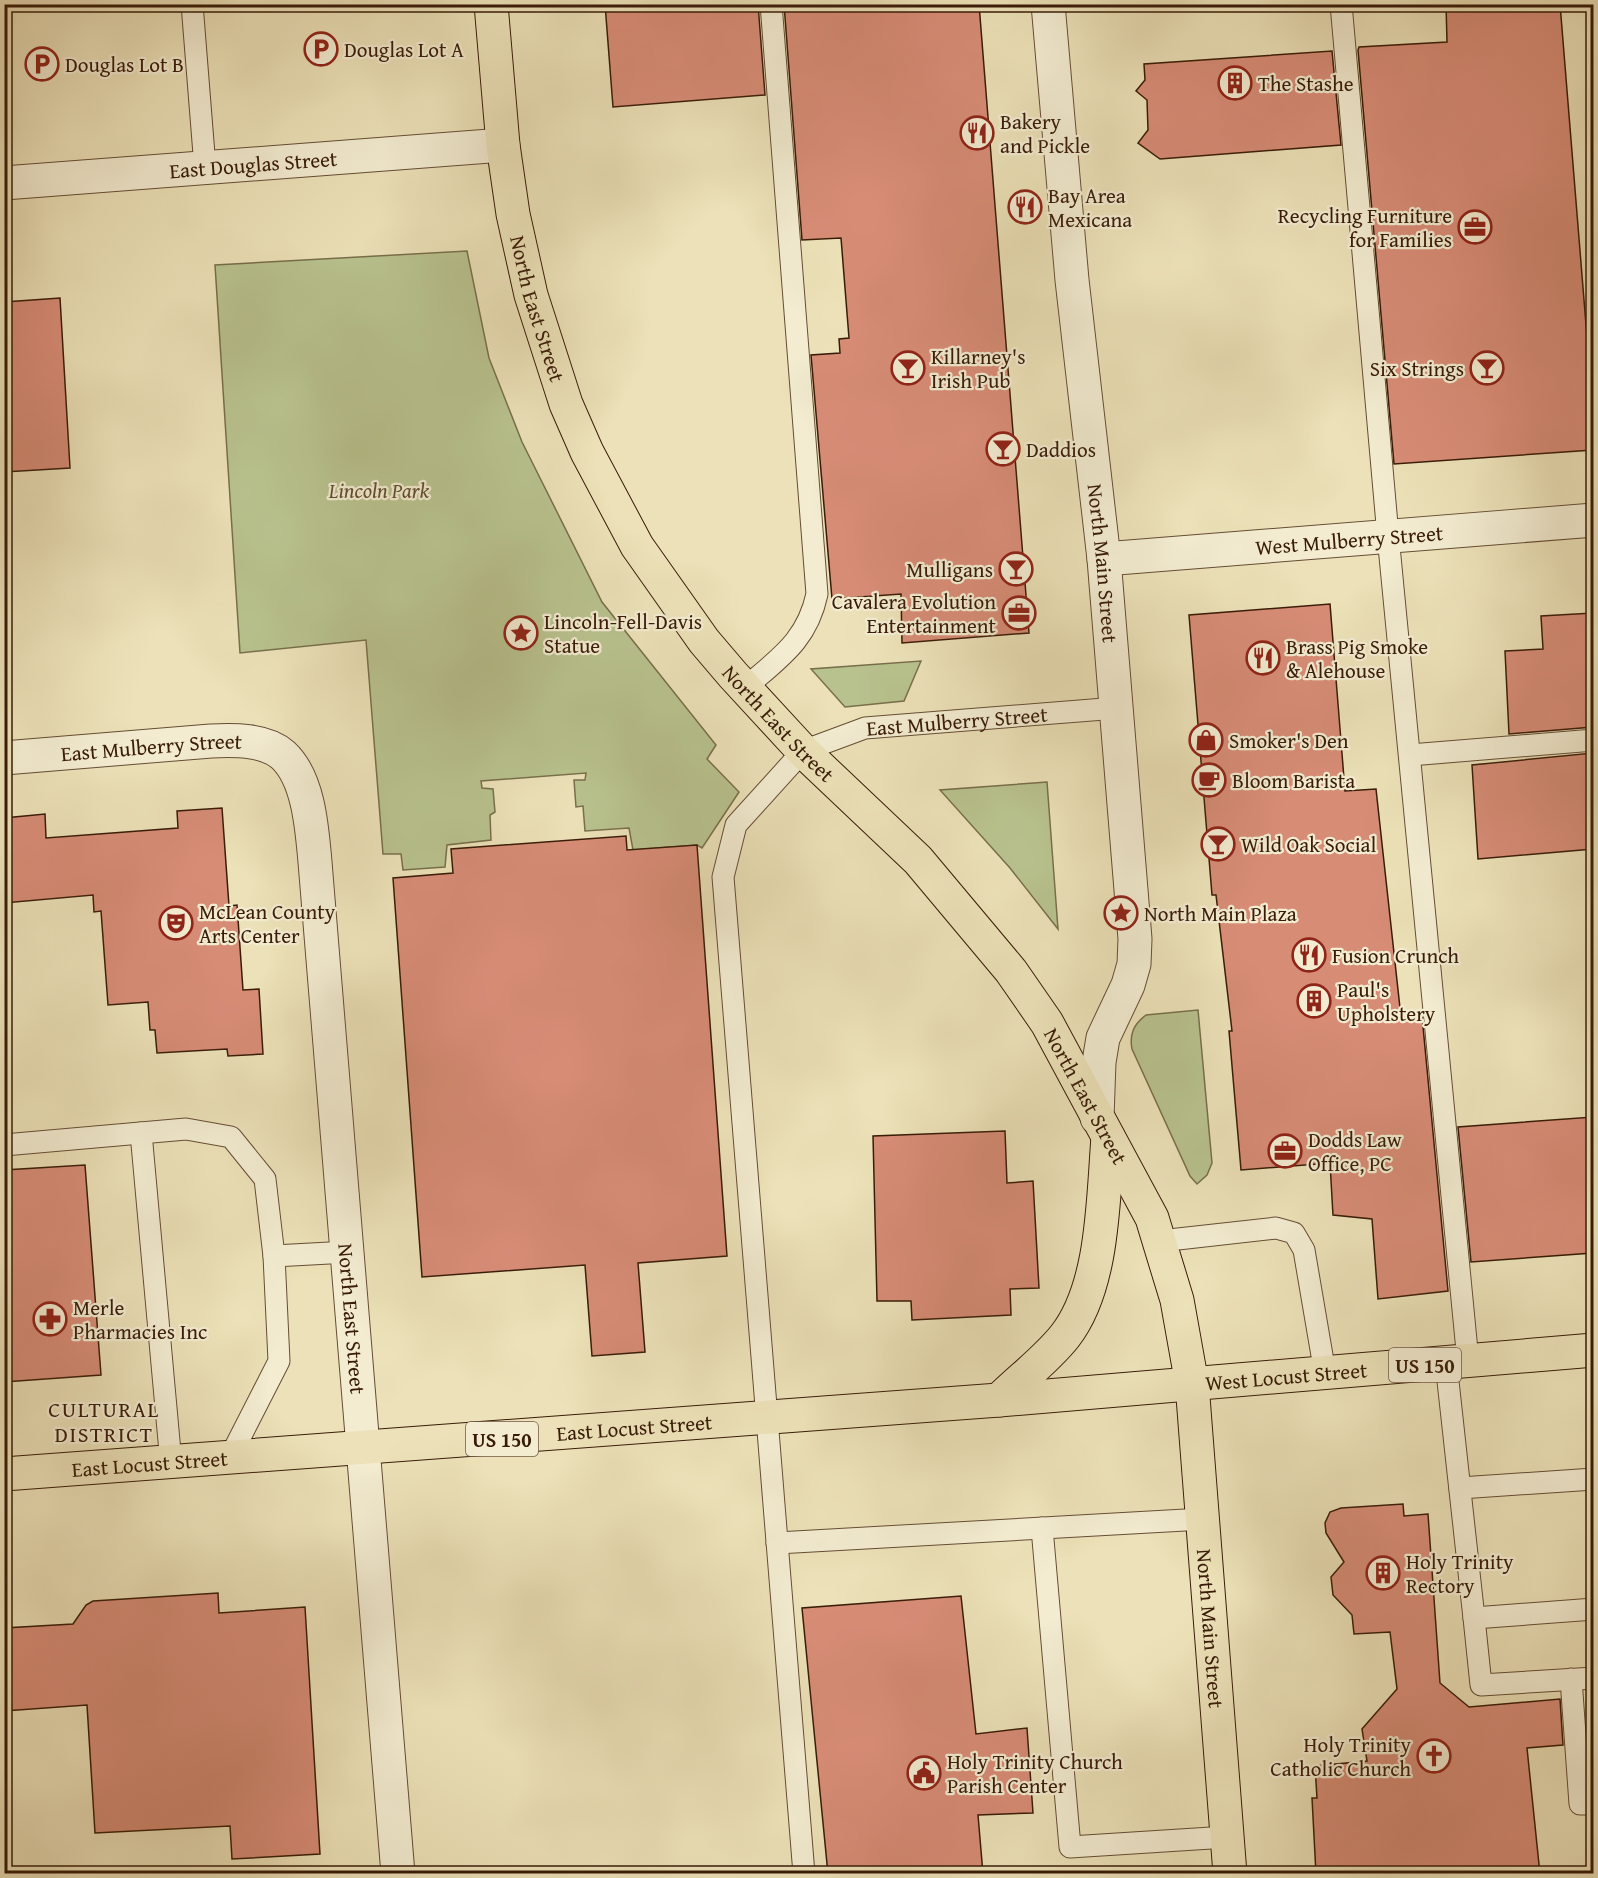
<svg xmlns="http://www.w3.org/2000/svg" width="1598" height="1878" viewBox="0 0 1598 1878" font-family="'Gentium Book Plus',serif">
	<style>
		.green { fill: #b8c28e; stroke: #786f4b; stroke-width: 1.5 }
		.building { fill: #d78c76; stroke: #391c08; stroke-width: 1.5 }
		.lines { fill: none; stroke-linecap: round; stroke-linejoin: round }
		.service-casing { stroke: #664d34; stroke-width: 23 }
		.minor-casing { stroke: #664d34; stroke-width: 35 }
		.primary-casing { stroke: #391c08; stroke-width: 35 }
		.service { stroke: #f3ecd1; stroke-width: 21 }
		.minor { stroke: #f3ecd1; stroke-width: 33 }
		.primary { stroke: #ece1b8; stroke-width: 33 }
		.labels { text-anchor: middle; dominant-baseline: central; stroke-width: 4.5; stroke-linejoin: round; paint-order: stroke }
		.shield { fill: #f3ecd1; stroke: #715a44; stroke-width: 1.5 }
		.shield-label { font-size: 20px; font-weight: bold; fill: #391c08 }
		.poi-label { font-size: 21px; fill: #391c08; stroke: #f3ecd1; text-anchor: start }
		.street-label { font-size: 21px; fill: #391c08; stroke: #f3ecd1 }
		.park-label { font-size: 21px; font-style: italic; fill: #5f4e30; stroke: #f3ecd1 }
		.neighbourhood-label { font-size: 22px; letter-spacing: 1.5px; fill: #391c08; stroke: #f3ecd1 }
	</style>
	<rect width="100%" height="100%" fill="#ece1b8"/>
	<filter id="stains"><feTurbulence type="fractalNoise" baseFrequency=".00333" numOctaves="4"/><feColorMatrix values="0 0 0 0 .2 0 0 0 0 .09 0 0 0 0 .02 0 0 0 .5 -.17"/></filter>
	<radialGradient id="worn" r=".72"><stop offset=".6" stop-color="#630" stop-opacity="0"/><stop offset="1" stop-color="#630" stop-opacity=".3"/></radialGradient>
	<path class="green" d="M467,251L489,358L522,442L602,602L716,745L707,759L739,792L702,848L697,845L633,850L629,828L585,831L583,806L576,807L574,780H585L586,773L481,781L482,788L493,789L495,812L490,815L491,840L447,845L445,867L403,870L401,854H383L366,640L240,653L215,265Z
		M921,661L904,701L845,707L811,669Z
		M1047,782L1058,929L1010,868L940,790Z
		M1198,1010L1212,1163L1207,1175L1197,1184L1190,1176L1132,1049C1129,1034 1134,1024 1146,1015Z"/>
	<path class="building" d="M605,4H758L765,95L613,107Z
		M784,4H979L1029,633L902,643L901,594L832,599L811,355L840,353L839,339L849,338L841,238L802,240Z
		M1446,4H1560L1593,411V450L1394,464L1358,50L1359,47L1447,42Z
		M1332,51L1341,145L1160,159L1138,143L1148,130L1147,100L1136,91L1145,80L1144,64Z
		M60,298L70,468L4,472V302Z
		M1330,604L1345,791L1376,789L1401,1017L1422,1016L1448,1291L1378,1299L1372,1219L1333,1215L1330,1163L1241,1170L1229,1031H1232L1216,895H1212L1189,615Z
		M1593,613V727L1509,734L1505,651L1543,649L1541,616Z
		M1593,753V849L1478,859L1472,765Z
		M222,808L229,906L237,905L243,990L259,989L263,1054L228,1056L227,1049L157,1053L155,1030H150L148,1002L108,1005L101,911L94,912L93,895L4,903V818L45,814L46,838L178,828L177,811Z
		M626,836L627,850L697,845L727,1256L638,1263L645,1352L592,1356L585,1265L422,1277L393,878L453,873L451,849Z
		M1593,1117V1253L1471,1262L1458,1127Z
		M1005,1131L1007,1183L1033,1181L1039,1288L1010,1289L1011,1315L912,1320L911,1301H877L873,1136Z
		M85,1165L101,1375L4,1382V1170Z
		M1403,1504L1404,1516L1428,1514L1440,1683L1469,1707L1560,1699L1563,1745L1527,1748L1540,1874H1316L1312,1798H1317L1315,1766L1367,1761L1362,1729L1397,1689L1390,1632L1354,1634L1352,1615L1333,1595L1331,1577L1344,1562L1326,1533L1325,1523L1330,1512L1341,1508Z
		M218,1593L219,1613L305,1607L320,1854L232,1859L230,1826L95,1833L87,1705L4,1711V1628L73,1624L86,1605L93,1601Z
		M961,1596L976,1734L1027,1728L1033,1813L978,1815L983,1874H828L802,1608Z"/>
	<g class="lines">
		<g class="service-casing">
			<g id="service">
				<path d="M192,4L205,167"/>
				<path d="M1341,4L1388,536L1468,1361"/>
				<path d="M745,688C779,658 807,641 817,594L771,4"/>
				<path d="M1410,755L1594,740"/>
				<path d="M141,1133L171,1463"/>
				<path d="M4,1145L186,1129L231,1137L265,1179L274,1256"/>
				<path d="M1160,1241L1276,1228L1294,1233L1304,1250L1325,1373"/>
				<path d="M1446,1363L1474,1618L1594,1609"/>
				<path d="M229,1459L279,1361L274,1256L348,1252"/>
				<path d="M1460,1488L1594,1479"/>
				<path d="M1042,1528L1070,1847L1227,1837"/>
				<path d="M777,1543L1203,1519"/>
				<path d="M1474,1618L1481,1685L1594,1678"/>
				<path d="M1571,1679L1580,1804H1594"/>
				<path id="s1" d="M804,1874L723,877L736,825L803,751L865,728L1117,708"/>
			</g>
		</g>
		<g class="minor-casing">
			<g id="minor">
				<path id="s2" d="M1048,4L1072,280L1104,559L1135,939L1134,964L1128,985L1103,1038L1099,1062L1097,1118"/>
				<path id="s3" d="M4,183L503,145"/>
				<path id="s4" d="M1104,559L1594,520"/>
				<path id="s5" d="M4,758L211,741C233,740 265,739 283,755C309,779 312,829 315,862L398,1874"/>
			</g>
		</g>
		<g class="primary-casing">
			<g id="primary">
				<path id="s6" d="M491,4L503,145L513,214L531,295L566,404L587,452L637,546L704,641L733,675L803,751L918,860L1011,971L1047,1023L1152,1218L1177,1300L1192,1384L1230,1874"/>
				<path d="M999,1400C1020,1379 1047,1359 1065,1336C1104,1286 1103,1198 1108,1137"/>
				<path id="s7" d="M4,1474L999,1400L1594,1350"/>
			</g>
		</g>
		<use href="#service" class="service"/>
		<use href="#minor" class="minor"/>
		<use href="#primary" class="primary"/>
	</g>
	<defs>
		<g id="parking-ring" transform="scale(1.725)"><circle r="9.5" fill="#f3ecd1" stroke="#8f2418" stroke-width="1.5"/><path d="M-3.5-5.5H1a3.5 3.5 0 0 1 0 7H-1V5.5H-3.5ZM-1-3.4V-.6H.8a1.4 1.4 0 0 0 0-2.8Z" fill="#8f2418"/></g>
		<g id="building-ring" transform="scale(1.725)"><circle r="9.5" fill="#f3ecd1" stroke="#8f2418" stroke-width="1.5"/><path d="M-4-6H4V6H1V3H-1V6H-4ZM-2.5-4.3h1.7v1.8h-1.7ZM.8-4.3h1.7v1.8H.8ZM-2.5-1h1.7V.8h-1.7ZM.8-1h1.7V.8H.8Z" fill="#8f2418"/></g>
		<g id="restaurant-ring" transform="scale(1.725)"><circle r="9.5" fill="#f3ecd1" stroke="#8f2418" stroke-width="1.5"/><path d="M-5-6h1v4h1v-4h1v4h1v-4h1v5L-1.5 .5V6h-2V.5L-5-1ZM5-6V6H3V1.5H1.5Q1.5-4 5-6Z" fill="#8f2418"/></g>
		<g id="office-ring" transform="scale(1.725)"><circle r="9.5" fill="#f3ecd1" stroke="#8f2418" stroke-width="1.5"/><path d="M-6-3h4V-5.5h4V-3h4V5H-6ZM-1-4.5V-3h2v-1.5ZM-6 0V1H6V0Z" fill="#8f2418"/></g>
		<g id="bar-ring" transform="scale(1.725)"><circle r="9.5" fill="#f3ecd1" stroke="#8f2418" stroke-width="1.5"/><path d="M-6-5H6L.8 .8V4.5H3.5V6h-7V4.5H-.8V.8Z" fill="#8f2418"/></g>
		<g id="sight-ring" transform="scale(1.725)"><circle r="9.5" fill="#f3ecd1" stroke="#8f2418" stroke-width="1.5"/><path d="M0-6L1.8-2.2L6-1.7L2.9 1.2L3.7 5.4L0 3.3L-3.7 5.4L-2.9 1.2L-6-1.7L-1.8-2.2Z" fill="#8f2418"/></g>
		<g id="shop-ring" transform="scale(1.725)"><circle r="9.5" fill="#f3ecd1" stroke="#8f2418" stroke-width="1.5"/><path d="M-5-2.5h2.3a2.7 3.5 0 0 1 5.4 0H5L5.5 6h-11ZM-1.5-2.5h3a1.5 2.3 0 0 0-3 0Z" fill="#8f2418"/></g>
		<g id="cafe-ring" transform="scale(1.725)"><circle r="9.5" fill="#f3ecd1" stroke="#8f2418" stroke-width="1.5"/><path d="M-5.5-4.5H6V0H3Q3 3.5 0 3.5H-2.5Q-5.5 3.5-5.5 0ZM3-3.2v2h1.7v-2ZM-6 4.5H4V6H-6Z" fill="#8f2418"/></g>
		<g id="theatre-ring" transform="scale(1.725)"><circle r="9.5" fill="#f3ecd1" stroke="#8f2418" stroke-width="1.5"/><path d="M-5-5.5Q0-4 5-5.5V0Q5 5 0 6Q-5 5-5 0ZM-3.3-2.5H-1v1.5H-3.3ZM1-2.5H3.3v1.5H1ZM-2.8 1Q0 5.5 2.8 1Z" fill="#8f2418"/></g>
		<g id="pharmacy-ring" transform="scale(1.725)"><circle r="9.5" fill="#f3ecd1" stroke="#8f2418" stroke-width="1.5"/><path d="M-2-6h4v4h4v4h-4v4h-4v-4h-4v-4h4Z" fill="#8f2418"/></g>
		<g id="church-ring" transform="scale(1.725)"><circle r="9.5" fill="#f3ecd1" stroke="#8f2418" stroke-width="1.5"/><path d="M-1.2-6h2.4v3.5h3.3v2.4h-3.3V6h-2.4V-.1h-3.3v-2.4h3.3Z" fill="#8f2418"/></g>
		<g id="civic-ring" transform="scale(1.725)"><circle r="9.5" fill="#f3ecd1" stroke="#8f2418" stroke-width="1.5"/><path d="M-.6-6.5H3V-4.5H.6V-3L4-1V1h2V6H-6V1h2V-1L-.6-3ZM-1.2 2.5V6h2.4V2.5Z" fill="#8f2418"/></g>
	</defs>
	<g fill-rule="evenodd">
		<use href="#parking-ring" x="321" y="49"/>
		<use href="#parking-ring" x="42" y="64"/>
		<use href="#building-ring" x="1235" y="83"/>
		<use href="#restaurant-ring" x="977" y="133"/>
		<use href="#restaurant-ring" x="1025" y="207"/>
		<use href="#office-ring" x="1475" y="227"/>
		<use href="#bar-ring" x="908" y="368"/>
		<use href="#bar-ring" x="1487" y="368"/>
		<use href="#bar-ring" x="1003" y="449"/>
		<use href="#bar-ring" x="1016" y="569"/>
		<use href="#office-ring" x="1019" y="613"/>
		<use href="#sight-ring" x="521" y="633"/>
		<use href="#restaurant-ring" x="1263" y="658"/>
		<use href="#shop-ring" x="1206" y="740"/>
		<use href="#cafe-ring" x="1209" y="780"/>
		<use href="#bar-ring" x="1218" y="844"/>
		<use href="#sight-ring" x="1121" y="913"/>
		<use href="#theatre-ring" x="176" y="923"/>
		<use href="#restaurant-ring" x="1309" y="955"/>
		<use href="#building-ring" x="1314" y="1001"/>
		<use href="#office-ring" x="1285" y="1151"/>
		<use href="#pharmacy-ring" x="50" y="1319"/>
		<use href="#building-ring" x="1383" y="1573"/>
		<use href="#church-ring" x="1434" y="1756"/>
		<use href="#civic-ring" x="924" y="1773"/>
	</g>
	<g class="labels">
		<g class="shield">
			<rect x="1389" y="1348" width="72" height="34" rx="4.5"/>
			<rect x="466" y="1422" width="72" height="34" rx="4.5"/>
		</g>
		<g class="shield-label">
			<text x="1425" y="1365">US 150</text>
			<text x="502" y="1439">US 150</text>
		</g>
		<g class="poi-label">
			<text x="344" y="49">Douglas Lot A</text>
			<text x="65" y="64">Douglas Lot B</text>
			<text x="1258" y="83">The Stashe</text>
			<text x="1000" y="121">Bakery<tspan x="1000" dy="24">and Pickle</tspan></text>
			<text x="1048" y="195">Bay Area<tspan x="1048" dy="24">Mexicana</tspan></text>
			<text x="1452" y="215" text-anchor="end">Recycling Furniture<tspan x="1452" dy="24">for Families</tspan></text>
			<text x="931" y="356">Killarney's<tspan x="931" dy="24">Irish Pub</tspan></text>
			<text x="1464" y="368" text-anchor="end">Six Strings</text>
			<text x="1026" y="449">Daddios</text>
			<text x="993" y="569" text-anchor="end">Mulligans</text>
			<text x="996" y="601" text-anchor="end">Cavalera Evolution<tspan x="996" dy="24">Entertainment</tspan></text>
			<text x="544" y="621">Lincoln-Fell-Davis<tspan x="544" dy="24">Statue</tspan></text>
			<text x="1286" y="646">Brass Pig Smoke<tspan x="1286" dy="24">&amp; Alehouse</tspan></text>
			<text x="1229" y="740">Smoker's Den</text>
			<text x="1232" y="780">Bloom Barista</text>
			<text x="1241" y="844">Wild Oak Social</text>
			<text x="199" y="911">McLean County<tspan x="199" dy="24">Arts Center</tspan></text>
			<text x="1144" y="913">North Main Plaza</text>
			<text x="1332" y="955">Fusion Crunch</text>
			<text x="1337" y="989">Paul's<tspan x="1337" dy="24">Upholstery</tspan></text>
			<text x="1308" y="1139">Dodds Law<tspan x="1308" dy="24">Office, PC</tspan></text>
			<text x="73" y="1307">Merle<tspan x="73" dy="24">Pharmacies Inc</tspan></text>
			<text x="1406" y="1561">Holy Trinity<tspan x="1406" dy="24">Rectory</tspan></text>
			<text x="1411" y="1744" text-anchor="end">Holy Trinity<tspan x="1411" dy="24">Catholic Church</tspan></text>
			<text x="947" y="1761">Holy Trinity Church<tspan x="947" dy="24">Parish Center</tspan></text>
		</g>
		<g class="street-label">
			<text stroke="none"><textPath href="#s3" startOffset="250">East Douglas Street</textPath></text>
			<text stroke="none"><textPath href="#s6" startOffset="309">North East Street</textPath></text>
			<text stroke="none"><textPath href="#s4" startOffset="246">West Mulberry Street</textPath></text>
			<text stroke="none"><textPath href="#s2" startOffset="562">North Main Street</textPath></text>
			<text stroke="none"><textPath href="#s1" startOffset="1312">East Mulberry Street</textPath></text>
			<text stroke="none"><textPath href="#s6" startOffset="795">North East Street</textPath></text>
			<text stroke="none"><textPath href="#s5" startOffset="148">East Mulberry Street</textPath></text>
			<text stroke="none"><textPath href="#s6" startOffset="1281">North East Street</textPath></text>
			<text stroke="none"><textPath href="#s5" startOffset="855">North East Street</textPath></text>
			<text stroke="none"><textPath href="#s7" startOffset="1286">West Locust Street</textPath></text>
			<text stroke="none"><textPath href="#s7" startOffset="632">East Locust Street</textPath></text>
			<text stroke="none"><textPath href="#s7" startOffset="146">East Locust Street</textPath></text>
			<text stroke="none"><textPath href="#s6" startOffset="1836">North Main Street</textPath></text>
		</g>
		<g class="park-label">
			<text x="379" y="490">Lincoln Park</text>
		</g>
		<g class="neighbourhood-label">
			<text x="104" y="1409">CULTURAL<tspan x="104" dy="25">DISTRICT</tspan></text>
		</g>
	</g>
	<rect width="1598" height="1878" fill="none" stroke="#ece1b8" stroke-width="24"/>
	<rect x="6" y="6" width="1586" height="1866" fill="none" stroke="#391c08" stroke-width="3"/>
	<rect x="12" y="12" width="1574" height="1854" fill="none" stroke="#391c08" stroke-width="1.5"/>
	<rect width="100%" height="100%" filter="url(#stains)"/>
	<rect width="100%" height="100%" fill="url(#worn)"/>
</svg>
